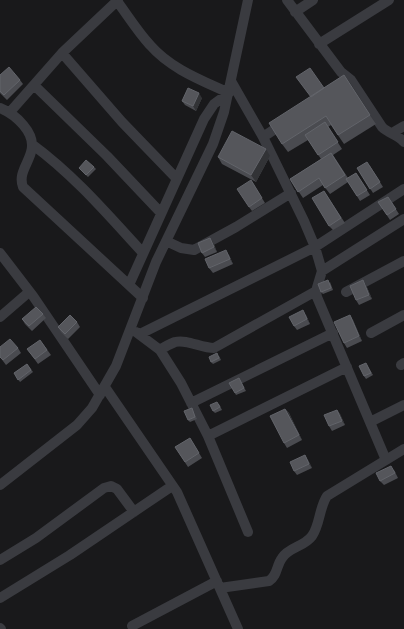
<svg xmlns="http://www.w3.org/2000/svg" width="404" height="629" viewBox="0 0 404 629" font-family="'Space Grotesk',sans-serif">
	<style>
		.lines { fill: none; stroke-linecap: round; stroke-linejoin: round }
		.street { stroke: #3a3b40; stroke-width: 10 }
		.wall { fill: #4a4b50 }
		.shaded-wall { fill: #323336 }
		.building { fill: #55565b; stroke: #62646a }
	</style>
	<rect width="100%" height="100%" fill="#19191b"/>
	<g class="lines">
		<path class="street" d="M287,0L341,72L351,80L382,127C389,134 397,134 404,142
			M117,1C128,16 138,32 150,45C171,69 201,80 229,93L214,104L204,119L129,285
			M295,12L313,0
			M319,44L389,0
			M62,53L122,122L177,179
			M231,81L263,137L304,221L315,247L322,271L316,291L317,297L386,460
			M34,85L107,156L161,213
			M0,108C15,114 37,133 31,152C28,164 18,174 23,187L143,298
			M10,112L62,53L118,0
			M392,133L404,126
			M263,137L284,123
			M33,145C75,176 108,215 143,253
			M166,241L181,248L194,250L236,227L291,193
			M0,253L33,296L100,395
			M322,271L404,219
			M346,292L404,261
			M0,317L29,292
			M136,332L160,350L181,383L208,436L248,532
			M371,333L404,315
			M140,334L315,247L404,189
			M160,350C164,347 170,344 175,342C187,339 201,348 214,348L316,291
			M401,365L404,363
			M105,387L177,492L238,629
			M191,403L333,333
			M370,422L404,405
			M208,436L347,367
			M0,485L77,425L92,408L116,366L156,262L213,144L224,112L248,0
			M0,560L36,538L104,488L111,486L117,489L134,512
			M220,588L269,581C278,575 276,566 282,558C289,547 304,547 312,536C320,525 319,508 327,496L404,449
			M0,598L70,555L172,486
			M132,626L217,581
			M0,628L1,629"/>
	</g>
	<path class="wall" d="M0,75L20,80L23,84L7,100L0,93Z
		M344,75L376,124L344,144L331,125L328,127L342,149L333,155L348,178L356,173L370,195L360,201L348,182L330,194L323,185L303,198L290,179L321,159L308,140L288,152L282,144L311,97Z
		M202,98L196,111L185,105L182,101Z
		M270,156L256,182L222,164L218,157Z
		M370,166L383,187L373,193L357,168Z
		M94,167L96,169L88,177L79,168Z
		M251,180L265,203L252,211L249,207Z
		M324,191L345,223L333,230L329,226Z
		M388,197L399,214L390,220L378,202Z
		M210,238L213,242L217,252L205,257L202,253Z
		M229,255L233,264L213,273L209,268Z
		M330,282L333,290L323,294L321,292Z
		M366,285L372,299L359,305L356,300Z
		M43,314L46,318L32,331L25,324L22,319Z
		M306,315L310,324L297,330L294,326Z
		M350,315L353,320L362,341L347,348L344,343Z
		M77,322L80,327L68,339L61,332L58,327Z
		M40,340L51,355L38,364L27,349Z
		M0,347L18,348L21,353L6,365L0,357Z
		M219,356L221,360L213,364L211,362Z
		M27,364L33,372L20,382L14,373Z
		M367,365L373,375L366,379L364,376Z
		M239,378L246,391L236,395L235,393Z
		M219,404L222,410L215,413L213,411Z
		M285,409L289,413L302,440L287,448L284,443Z
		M337,410L340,414L345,425L332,431L329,426Z
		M193,411L197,419L190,422L188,420Z
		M190,438L202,458L188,467L175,447Z
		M305,455L308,460L312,468L297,475L294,471Z
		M394,470L398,478L384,485L380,481Z"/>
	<path class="shaded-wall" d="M344,75L351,84L376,124L370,115Z
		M199,93L202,98L196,111L193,106Z
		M266,149L270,156L256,182L251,175Z
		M210,238L213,242L217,252L214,247Z
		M226,250L229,255L233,264L230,259Z
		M363,280L366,285L372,299L369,295Z
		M303,310L306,315L310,324L307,319Z
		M350,315L353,320L362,341L359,336Z
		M285,409L289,413L302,440L299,435Z
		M337,410L340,414L345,425L342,421Z
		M305,455L308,460L312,468L309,464Z"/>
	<path class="building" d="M9,67L20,80L4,95L0,91V75Z
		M310,68L324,88L311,97L296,77Z
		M344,75L370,115L338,135L326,116L282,144L269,123Z
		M188,88L199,93L193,106L182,101Z
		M325,122L338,142L318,155L305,135Z
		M232,131L266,149L251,175L218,157Z
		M331,153L345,175L325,188L319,178L298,192L290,179Z
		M86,160L94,167L86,175L79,168Z
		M367,162L380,182L370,189L357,168Z
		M356,173L367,190L357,196L346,179Z
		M251,180L262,198L249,207L237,189Z
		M324,191L341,218L329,226L312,198Z
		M388,197L396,209L387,215L378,202Z
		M210,238L214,247L202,253L198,243Z
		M226,250L230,259L209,268L205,259Z
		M328,280L331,288L321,292L318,284Z
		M363,280L369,295L356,300L350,286Z
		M36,307L43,314L29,326L22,319Z
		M303,310L307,319L294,326L289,317Z
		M70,315L77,322L65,334L58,327Z
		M350,315L359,336L344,343L334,322Z
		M10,339L18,348L3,360L0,357V347Z
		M40,340L47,350L35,359L27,349Z
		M217,353L219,358L211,362L209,357Z
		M366,363L371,373L364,376L359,366Z
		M27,364L31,370L18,380L14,373Z
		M239,378L244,388L235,393L229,383Z
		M217,402L220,407L213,411L210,405Z
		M192,408L195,417L188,420L184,411Z
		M285,409L299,435L284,443L270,416Z
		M337,410L342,421L329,426L324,415Z
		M190,438L199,453L185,462L175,447Z
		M305,455L309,464L294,471L290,462Z
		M391,466L395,473L380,481L376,473Z"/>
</svg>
